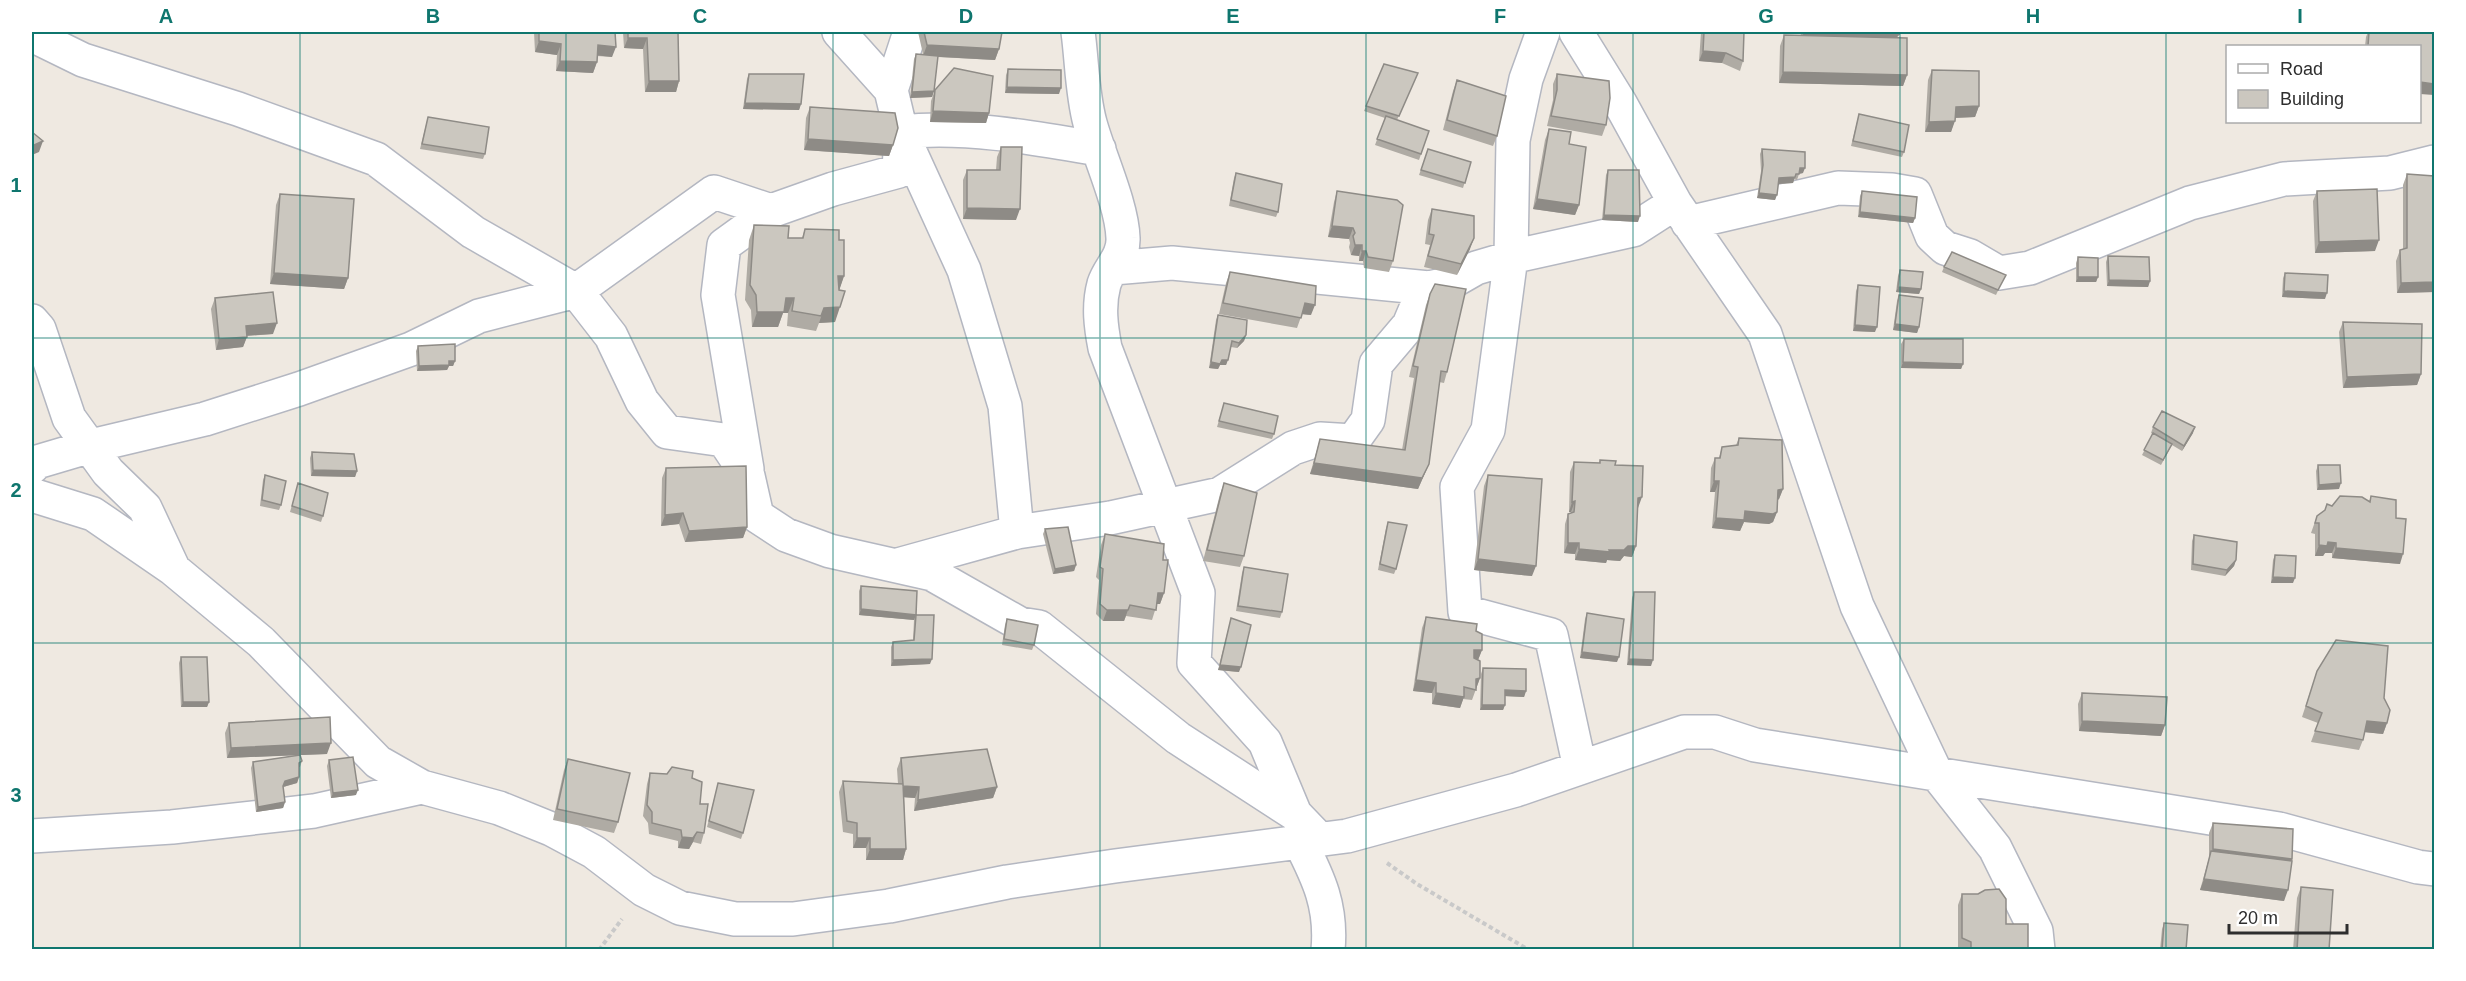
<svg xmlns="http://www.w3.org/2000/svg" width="2466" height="981" viewBox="0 0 2466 981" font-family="Helvetica,sans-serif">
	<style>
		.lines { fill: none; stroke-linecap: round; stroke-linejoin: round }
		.minor-casing { stroke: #b4b7c1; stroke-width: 36 }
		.path { stroke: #c9c9c9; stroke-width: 4; stroke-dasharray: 4.5 3; stroke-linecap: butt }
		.minor { stroke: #fff; stroke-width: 33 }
		.wall { fill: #afaba4 }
		.shaded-wall { fill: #8e8b86 }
		.building { fill: #cbc7bf; stroke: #8e8b86; stroke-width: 1.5 }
		.grid { fill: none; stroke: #0f766e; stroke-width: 1.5; stroke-opacity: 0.55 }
		.neatline { fill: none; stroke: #0f766e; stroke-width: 2 }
		.grid-label { font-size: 20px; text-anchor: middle; font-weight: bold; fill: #0f766e }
	</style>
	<rect width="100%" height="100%" fill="#efe9e1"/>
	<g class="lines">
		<g class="minor-casing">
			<path id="minor" d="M839,32L891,90L901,132L964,270L1005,406L1017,532
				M1078,32C1082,61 1082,94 1090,123C1099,156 1122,205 1123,238C1124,257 1109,268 1104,284C1098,306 1101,327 1105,348L1198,593L1194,663L1265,742L1295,814
				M1543,32L1526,79L1513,140L1511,257L1488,430L1457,487L1465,612L1551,635L1580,768
				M1576,32L1620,103L1675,203L1765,334L1857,606L1936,773L1995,848L2036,931L2038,950
				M32,35L83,60L238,109L376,159L473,232L576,291L611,336L642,401L667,432L724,440L748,476L757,516L786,535L830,551L932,574L1020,624L1039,627L1178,738L1295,814L1319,839
				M891,90L910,32
				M1688,223L1838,188L1892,190L1915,194L1932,236L1945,248L1970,256L1999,273L2030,268L2190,203L2284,179L2390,173L2434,162
				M1113,268L1172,263L1429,288
				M32,321L39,329L69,418L108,472L145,508L173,568
				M32,467L37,462L91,446L205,419L299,389L411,349L479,316L576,291L714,192L771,211L833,189L899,171L901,132C965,125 1035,138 1099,149
				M747,469L718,295L724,245L771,211
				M32,495L93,514L173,569L261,642L378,762L422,787L499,808L551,829L594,852L644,890L680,908L735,919H793L889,906L1007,882L1115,866L1347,836L1516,790L1684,732H1715L1755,745L2279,829L2418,867L2434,869
				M898,565L1017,532L1110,518L1220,494L1293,448L1320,439L1353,441L1368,420L1376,364L1409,325L1420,299L1429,288L1448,284L1476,268L1520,255L1633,230L1675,203
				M32,836L172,827L314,811L422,787
				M1300,842C1319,879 1332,907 1328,950"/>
		</g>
		<path class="path" d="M1387,863L1417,884L1529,950
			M599,950L622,919"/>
		<use href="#minor" class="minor"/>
	</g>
	<path class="wall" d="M534,32H615L612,57L597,56V62L593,73L556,71L557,55L535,52Z
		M623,32H678L679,81L676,92H645L643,49L624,48Z
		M918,32H1002L999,49L995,60L938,57L934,91L932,97L910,98L914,59L916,54H923Z
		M1701,32H1744L1743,61L1740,71L1722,63L1699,61Z
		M1800,32H1902L1896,38L1907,75L1903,86L1779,83L1780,46L1784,35H1801Z
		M2368,32H2434L2420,46H2365L2366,37Z
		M1008,69L1059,94L1005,93L1006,75Z
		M1932,70L1979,106L1975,117L1955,118L1951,132H1925L1928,80Z
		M1418,73L1397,120L1429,131L1419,160L1375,145L1385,118L1364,111L1366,106Z
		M749,74L801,104L799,110L743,109L747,79Z
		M1557,74L1606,125L1602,136L1547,126L1553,100V84Z
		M1457,80L1497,136L1493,146L1443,130L1453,91Z
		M935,90L989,113L986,123L930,122L931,101Z
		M810,107L893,145L889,156L804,150L806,118Z
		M1859,114L1904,152L1902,157L1851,146Z
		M428,117L485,154L483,159L420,149Z
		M1549,129L1569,144L1579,205L1575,215L1533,209L1545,140Z
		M1001,147L1016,220L963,219V180L967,170H996L997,157Z
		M1428,149L1471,162L1463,188L1419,175Z
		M1762,149L1803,173L1799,174L1797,180L1794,179L1793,183L1778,184L1775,200L1757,198L1761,171L1760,154Z
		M1608,170L1638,222L1602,220L1606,175Z
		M1236,173L1278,212L1276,217L1229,206L1234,178Z
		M2407,174L2434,176V292L2397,293L2396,261L2400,250L2403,249V185Z
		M1337,191L1393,261L1389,272L1364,268L1363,261H1359V256L1351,255L1349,247L1350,243L1349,239L1328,237L1334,202Z
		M1862,191L1915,218L1913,223L1858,217L1860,196Z
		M2317,191L2375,251L2315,253L2313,201Z
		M280,194L348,278L344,289L270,284L276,205Z
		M1432,209L1470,249L1457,275L1424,267L1430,245L1425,244L1428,220Z
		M754,225L788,238H802L805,229L839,240L844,276L839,290L835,322L819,323L816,331L787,326L788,313H783L778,327H752L751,310L745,300L749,240Z
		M2108,256L2150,281L2148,287L2107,286L2106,262Z
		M2078,257L2098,277L2096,282H2076V263Z
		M1944,267L2003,280L1996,295L1942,272Z
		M1900,270L1921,289L1919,294L1896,292L1898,276Z
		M1230,272L1311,315L1302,314L1297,328L1219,314L1226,283Z
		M2285,273L2325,299L2282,297L2283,278Z
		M1858,285L1875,332L1853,331L1856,291Z
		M1430,294L1447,372L1444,383L1439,382L1429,464L1418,489L1310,474L1320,439L1402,450L1414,378L1409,377L1426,305Z
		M1899,295L1919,327L1917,333L1893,330L1897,301Z
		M215,298L273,334L247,336L243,347L216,350L211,309Z
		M1218,315L1246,335L1244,341L1237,348L1231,347L1226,365H1220L1218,369L1209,368L1216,320Z
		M2343,322L2421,374L2417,385L2343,388L2339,332Z
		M1904,339L1963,364L1961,369L1901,368V344Z
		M418,346L455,361L453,366H449L447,370L417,371L416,351Z
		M1224,403L1274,434L1272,439L1217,427Z
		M2153,427L2193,433L2182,451L2172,445L2161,465L2142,455L2153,434L2151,433Z
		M1739,438L1783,489L1779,499L1778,500L1777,512L1773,522L1769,524L1744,522L1740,531L1712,528L1715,492H1710L1711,468L1715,458H1719L1722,447L1736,445Z
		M312,452L357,471L355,477L311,476L310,458Z
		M1600,460L1615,465L1638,508H1637L1636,546L1632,557L1624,556L1620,561L1607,560L1606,563L1575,560V554L1564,553L1565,524L1568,514L1571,513V512H1569L1570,472L1574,462L1599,463Z
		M2318,465L2339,489L2317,490L2316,471Z
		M666,468L747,527L743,538L685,542L679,524L661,526L662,478Z
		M265,475L281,505L279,510L260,506L263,480Z
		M1488,475L1532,576L1474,570L1484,486Z
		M298,483L323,516L321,522L290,512Z
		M1224,483L1244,556L1240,567L1203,561L1220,494Z
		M2371,496L2396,518L2400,564L2332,558V553H2325L2323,556H2315V534L2311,533L2317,516L2332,506L2369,502Z
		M1388,522L1396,569L1394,574L1378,570L1386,528Z
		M1045,529L1076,565L1074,571L1053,574L1043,534Z
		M1105,534L1163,560L1164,593L1160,604H1157L1152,620L1126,616L1124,621H1103L1096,614L1099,580L1096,577L1101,545Z
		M2194,535L2236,560L2234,566L2225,576L2191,570L2192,541Z
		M2275,555L2293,583H2271L2273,560Z
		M1244,567L1282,612L1280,618L1236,611L1242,573Z
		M861,586L916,615L930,664L891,666V647L893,642L913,640L914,620L859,615V591Z
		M1634,592L1651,666L1627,665L1632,598Z
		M1587,613L1617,662L1580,658L1585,619Z
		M1426,617L1476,631L1482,650L1478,660L1480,678L1472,700L1463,699L1460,708L1432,704V693L1413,691L1422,628Z
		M1231,618L1239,672L1218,670Z
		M1007,619L1034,645L1032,650L1002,645L1005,625Z
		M181,657L209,702L207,707H181L179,663Z
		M1483,668L1526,691L1524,697L1505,696V705L1503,710H1480L1481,674Z
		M2317,671L2384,698L2387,723L2383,734L2365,732L2363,740L2359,750L2311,742L2318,723L2302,717Z
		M2082,693L2165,725L2161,736L2079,731L2078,704Z
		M229,723L327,754L300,755L302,761L300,767H299V777L297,783L283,787L285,802L283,808L256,812L251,768L253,762L298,755L227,758L225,733Z
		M901,758L997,787L993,798L914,811L915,798L904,797L906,849L903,860H866V848H853V834L843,832L839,792L843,781L898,784L897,769Z
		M568,759L618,822L614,833L553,820L564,770Z
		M329,760L356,795L331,798L327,766Z
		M650,773L692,778L700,804L704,833L701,844L693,842L689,849L678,848V841L649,834L648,823L643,816L647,784Z
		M718,783L743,833L741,839L707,827Z
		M2213,823L2292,859L2284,901L2200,890L2209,858V833Z
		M2301,887L2329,950H2293L2297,898Z
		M1962,894L2006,924L2028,950L1958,949V905Z
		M2164,923L2186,950H2160L2162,929Z"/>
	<path class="shaded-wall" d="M1804,32H1902L1896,38L1801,40Z
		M628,38H647L643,49L624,48Z
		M539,41L561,44L557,55L535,52Z
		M598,45L616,47L612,57L594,55Z
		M927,45L999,49L995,60L923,56Z
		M1703,51L1726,53L1722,63L1699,61Z
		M560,61L597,62L593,73L556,71Z
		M1783,72L1907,75L1903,86L1779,83Z
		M649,81H679L676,92H645Z
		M2420,82L2434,84V95L2420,94Z
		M1007,87L1061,88L1059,94L1005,93Z
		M934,91L932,97L910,98L912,92Z
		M745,103L801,104L799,110L743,109Z
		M1979,106L1975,117L1952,118L1956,107Z
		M933,111L989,113L986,123L930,122Z
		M1955,121L1951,132H1925L1929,122Z
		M808,139L893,145L889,156L804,150Z
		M43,141L39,152L32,155V146Z
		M1800,168H1805L1803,173L1798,174Z
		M1795,177L1793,183L1777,184L1779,178Z
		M1759,193L1777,195L1775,200L1757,198Z
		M1537,199L1579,205L1575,215L1533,209Z
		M967,208L1020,209L1016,220L963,219Z
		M1860,212L1915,218L1913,223L1858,217Z
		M1604,215L1640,216L1638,222L1602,220Z
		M1332,226L1353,228L1349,239L1328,237Z
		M1474,238L1470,249L1457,275L1461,264Z
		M2379,240L2375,251L2315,253L2319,242Z
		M1355,245H1362L1359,256L1351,255Z
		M1362,251H1366L1363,261H1359Z
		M274,273L348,278L344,289L270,284Z
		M838,276H844L839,291Z
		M2078,277H2098L2096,282H2076Z
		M2109,280L2150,281L2148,287L2107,286Z
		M2434,282V292L2397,293L2401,283Z
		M1898,287L1921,289L1919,294L1896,292Z
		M2284,291L2327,293L2325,299L2282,297Z
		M786,298H794L788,313H783L778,327H752L757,312Z
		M1305,303L1315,305L1311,315L1301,314Z
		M840,307L835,322L819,323L824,308Z
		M277,323L273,334L242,336L246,326Z
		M1895,324L1919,327L1917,333L1893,330Z
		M1855,325L1877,327L1875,332L1853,331Z
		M1246,335L1244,341L1237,348L1239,343Z
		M247,337L243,347L216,350L219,339Z
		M1222,360H1228L1226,365H1220L1218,369L1209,368L1211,362Z
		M449,361H455L453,366H449L447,370L417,371L419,366Z
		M1903,362L1963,364L1961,369L1901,368Z
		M2421,374L2417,385L2343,388L2347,377Z
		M2195,427L2193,433L2182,451L2184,446Z
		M1314,463L1429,464L1418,489L1310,474Z
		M313,470L357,471L355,477L311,476Z
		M1714,481H1719L1715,492H1710Z
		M2341,483L2339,489L2317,490L2319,485Z
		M1783,489L1779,499L1774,501L1778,490Z
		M1642,497L1638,508H1634L1638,498Z
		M1575,501L1571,512H1569L1572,502Z
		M1745,511L1777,512L1773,522L1769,524L1744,522L1740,531L1712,528L1716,518Z
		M683,513L679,524L661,526L665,515Z
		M747,527L743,538L685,542L689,531Z
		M2328,542L2336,543L2332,553H2325L2323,556H2315L2319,545Z
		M1568,543H1579L1575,554L1564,553Z
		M1628,546H1636L1632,557L1624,556L1620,561L1607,560L1606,563L1575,560L1579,549L1609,550Z
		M2336,548L2403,554L2400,564L2332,558Z
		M1478,559L1536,566L1532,576L1474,570Z
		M2236,560L2234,566L2225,576L2227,570Z
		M1076,565L1074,571L1053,574L1055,569Z
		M2273,577L2295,578L2293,583H2271Z
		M1158,593H1164L1160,604H1155Z
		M861,609L916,615L914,620L859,615Z
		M1107,610H1128L1124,621H1103Z
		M1474,650H1482L1478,660L1470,661Z
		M1582,652L1619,657L1617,662L1580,658Z
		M932,659L930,664L891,666L893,660Z
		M1629,659L1653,660L1651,666L1627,665Z
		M1220,665L1241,667L1239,672L1218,670Z
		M1480,678L1476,689L1472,690L1476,679Z
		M1416,680L1436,683L1432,693L1413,691Z
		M1505,690L1526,691L1524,697L1503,696Z
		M1436,693L1464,697L1460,708L1432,704Z
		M183,702H209L207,707H181Z
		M1482,705H1505L1503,710H1480Z
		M2082,721L2165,725L2161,736L2079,731Z
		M2367,721L2387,723L2383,734L2363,732Z
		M331,743L327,754L227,758L231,748Z
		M299,777L297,783L283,787L285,781Z
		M903,786L919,787L915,798L900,797Z
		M997,787L993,798L914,811L918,800Z
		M358,790L356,795L331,798L333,793Z
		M285,802L283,808L256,812L258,807Z
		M697,832L693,842L689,849L678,848L682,837Z
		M857,838H870L866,848H853Z
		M870,849H906L903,860H866Z
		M2213,849L2292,859L2288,870L2209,860Z
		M2204,879L2288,890L2284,901L2200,890Z"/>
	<path class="building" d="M539,32H615L616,47L598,45L597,62L560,61L561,44L539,41Z
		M628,32H678L679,81H649L647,38H628Z
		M924,32H1002L999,49L927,45Z
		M1704,32H1744L1743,61L1726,53L1703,51Z
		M2369,32H2434V84L2420,82V46H2368Z
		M1784,35L1907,38V75L1783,72Z
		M916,54L938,56L934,91L912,92Z
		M1384,64L1418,73L1399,116L1366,106Z
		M954,68L993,76L989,113L933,111L935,90Z
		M1008,69L1061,70V88L1007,87Z
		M1932,70L1979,71V106L1956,107L1955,121L1929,122Z
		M749,74H804L801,104L745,103Z
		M1557,74L1609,81L1610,98L1606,125L1551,116L1557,90Z
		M1457,80L1506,96L1497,136L1447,120Z
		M810,107L895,113L898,128L893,145L808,139Z
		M1859,114L1909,125L1904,152L1853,141Z
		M1386,116L1429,131L1421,154L1377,139Z
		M428,117L489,127L485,154L422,144Z
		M1549,129L1571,132L1569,144L1586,147L1579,205L1537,199Z
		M32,132L43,141L32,146Z
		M1001,147H1022L1020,209L967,208V170H1000Z
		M1428,149L1471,162L1465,183L1421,170Z
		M1762,149L1805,152V168H1800L1799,174H1796L1795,177L1779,178L1777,195L1759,193L1763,165Z
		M1608,170H1639L1640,216L1604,215Z
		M1236,173L1282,184L1278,212L1231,200Z
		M2407,174L2434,176V282L2401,283L2400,250L2407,248Z
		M2377,189L2379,240L2319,242L2317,191Z
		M1337,191L1397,200L1403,205L1393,261L1368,257L1366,251H1362V245H1355L1353,236L1355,233L1353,228L1332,226Z
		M1862,191L1917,197L1915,218L1860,212Z
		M280,194L354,199L348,278L274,273Z
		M1432,209L1474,216V238L1461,264L1428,256L1434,235L1429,234Z
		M754,225L789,226L788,238H803L805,229L839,230V240H844V276H838L839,290L845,291L840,307L824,308L821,316L792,311L794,298H786L784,312H757L756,295L750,285Z
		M1952,252L2006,275L1998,290L1944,267Z
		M2108,256L2149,257L2150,281L2109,280Z
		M2078,257L2098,258V277H2078Z
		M1900,270L1923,272L1921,289L1898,287Z
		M1230,272L1316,286L1315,305L1305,303L1301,318L1223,303Z
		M2285,273L2328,275L2327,293L2284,291Z
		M1435,284L1466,289L1447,372L1441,371L1429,464L1422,478L1314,463L1320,439L1405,450L1418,367L1413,366L1430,294Z
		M1858,285L1880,287L1877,327L1855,325Z
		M273,292L277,323L246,326L247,337L219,339L215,298Z
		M1899,295L1923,298L1919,327L1895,324Z
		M1218,315L1247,320L1246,335L1239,343L1232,341L1228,360H1222L1220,364L1211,362Z
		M2343,322L2422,324L2421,374L2347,377Z
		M1904,339H1963V364L1903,362Z
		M455,344V361H449V365L419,366L418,346Z
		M1224,403L1278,416L1274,434L1219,421Z
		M2162,411L2195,427L2184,446L2153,427Z
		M2153,433L2172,444L2163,460L2144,450Z
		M1739,438L1782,440L1783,489L1778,490L1777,512L1773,514L1745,511L1744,520L1716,518L1719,481H1714L1715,458H1720L1722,447L1738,445Z
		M312,452L354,454L357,471L313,470Z
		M1600,460L1616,461L1615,465L1643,466L1642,497L1638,498L1636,546H1628L1624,550H1609L1610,552L1579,549V543H1568V514L1574,512L1575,501L1572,502L1574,462L1600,463Z
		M2318,465H2340L2341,483L2319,485Z
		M746,466L747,527L689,531L683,513L665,515L666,468Z
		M265,475L286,481L281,505L262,500Z
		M1488,475L1542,479L1536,566L1478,559Z
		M298,483L328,493L323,516L292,506Z
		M1224,483L1257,493L1244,556L1207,550Z
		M2340,496L2362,497L2370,502L2371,496L2396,500V518L2406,519L2403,554L2336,548V543L2328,542L2327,546L2319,545V523H2315L2317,516L2325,510L2327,504L2332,506Z
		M1388,522L1407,525L1396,569L1380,564Z
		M1068,527L1076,565L1055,569L1045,529Z
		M1105,534L1164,544L1163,560H1168L1164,593H1158L1156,610L1130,605L1128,610H1107L1100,604L1103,569L1100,567Z
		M2194,535L2237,542L2236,560L2227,570L2193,564Z
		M2275,555L2296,556L2295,578L2273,577Z
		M1244,567L1288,574L1282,612L1238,606Z
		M861,586L917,591L916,615H934L932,659L893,660V642L914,640L916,615L861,609Z
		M1634,592H1655L1653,660L1629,659Z
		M1587,613L1624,619L1619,657L1582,652Z
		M1426,617L1477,624L1476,631L1482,634V650H1474V658L1480,661V678L1476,679V690L1464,687V697L1436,693V683L1416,680Z
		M1231,618L1251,625L1241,667L1220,665Z
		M1007,619L1038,625L1034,645L1004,639Z
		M2336,640L2388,646L2384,698L2390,710L2387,723L2367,721L2363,740L2315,731L2322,713L2306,706L2317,671Z
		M181,657H207L209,702H183Z
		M1483,668L1526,669V691L1505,690V705H1482Z
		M2082,693L2167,697L2165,725L2082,721Z
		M330,717L331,743L231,748L229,723Z
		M987,749L997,787L918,800L919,787L903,786V784L906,849H870V838H857V823L847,821L843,781L903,784L901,758Z
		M300,755L302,761L299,763V777L285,781L283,786L285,802L258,807L253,762Z
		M353,757L358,790L333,793L329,760Z
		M568,759L630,773L618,822L557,809Z
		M672,767L693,771L692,778L702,782L700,804H708L704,833L697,832L693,838L682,837L681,830L652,823V812L647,805L650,773L667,774Z
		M718,783L754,790L743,833L709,821Z
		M2213,823L2293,829L2292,859L2213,849Z
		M2211,851L2292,861L2288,890L2204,879Z
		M2301,887L2333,890L2329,950H2297Z
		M1999,889L2006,899V924H2028V950H1971V942L1962,938V894H1978L1985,890Z
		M2164,923L2188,925L2186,950H2162Z"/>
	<path class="grid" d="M300,32V950M566,32V950M833,32V950M1100,32V950M1366,32V950M1633,32V950M1900,32V950M2166,32V950M32,338H2434M32,643H2434"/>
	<rect width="2466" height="981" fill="none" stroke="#ffffff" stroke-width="66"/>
	<rect x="2226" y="45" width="195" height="78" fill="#ffffff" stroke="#ababab" stroke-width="1.5"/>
	<rect x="2238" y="64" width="30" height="9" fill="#ffffff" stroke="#ababab" stroke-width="1.5"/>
	<text x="2280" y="75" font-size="18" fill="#2e2e2e">Road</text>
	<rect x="2238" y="90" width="30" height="18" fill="#cbc7bf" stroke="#ababab" stroke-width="1.5"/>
	<text x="2280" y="105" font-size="18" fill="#2e2e2e">Building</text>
	<path d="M2229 924v9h118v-9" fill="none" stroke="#2e2e2e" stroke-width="3"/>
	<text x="2238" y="924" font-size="18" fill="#2e2e2e" stroke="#ffffff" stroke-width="4.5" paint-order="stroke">20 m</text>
	<rect x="33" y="33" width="2400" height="915" class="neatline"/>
	<g class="grid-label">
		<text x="166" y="23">A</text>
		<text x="433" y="23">B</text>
		<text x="700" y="23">C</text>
		<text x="966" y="23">D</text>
		<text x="1233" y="23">E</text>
		<text x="1500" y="23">F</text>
		<text x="1766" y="23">G</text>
		<text x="2033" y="23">H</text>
		<text x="2300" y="23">I</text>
		<text x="16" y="192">1</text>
		<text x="16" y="497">2</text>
		<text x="16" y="802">3</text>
	</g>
</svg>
